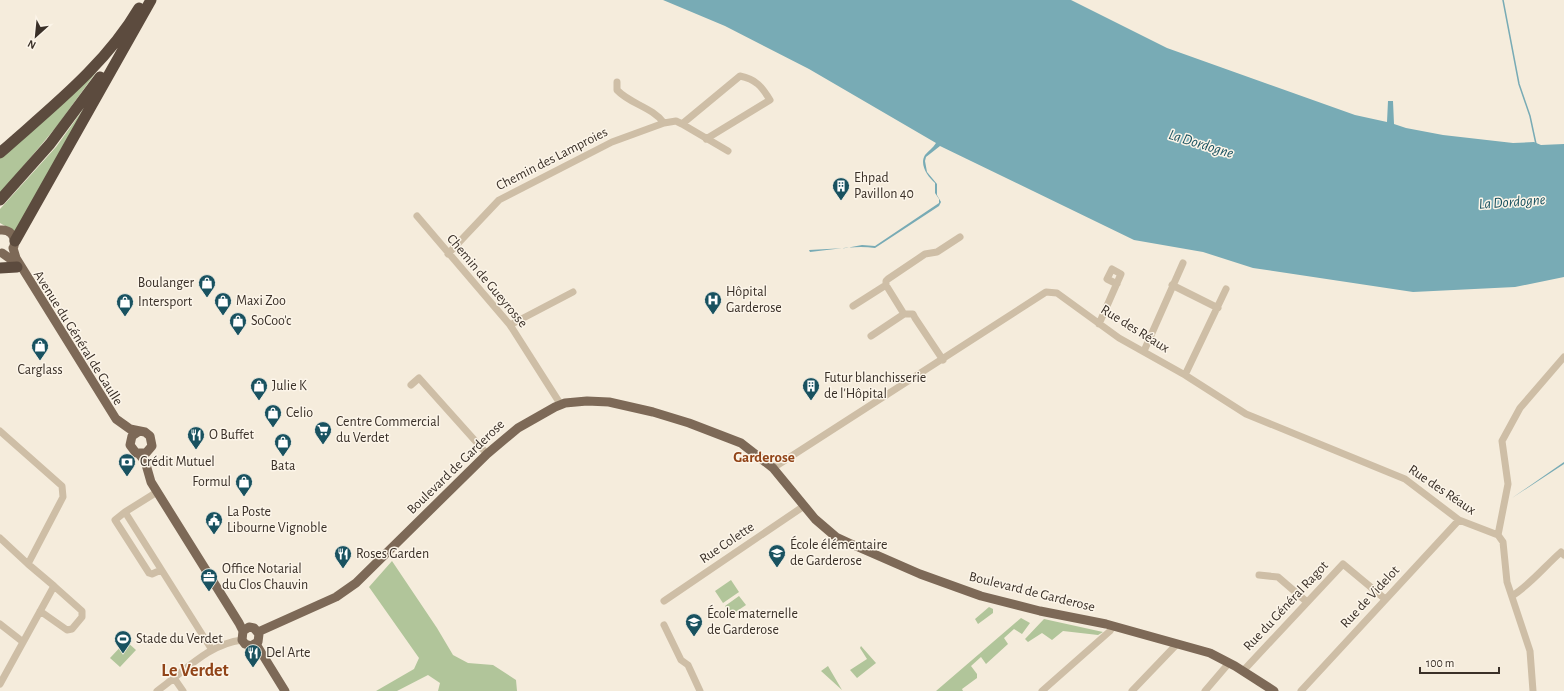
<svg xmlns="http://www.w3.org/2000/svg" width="1564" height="691" viewBox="0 0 1564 691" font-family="'Alegreya Sans',sans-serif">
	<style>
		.green { fill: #b1c59a }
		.water { fill: #78abb5 }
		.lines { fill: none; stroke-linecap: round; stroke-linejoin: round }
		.stream { stroke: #78abb5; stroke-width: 1.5 }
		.minor { stroke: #cebea6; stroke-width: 7 }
		.major { stroke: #7d6957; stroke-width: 9 }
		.highway { stroke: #5c4b3e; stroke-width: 11 }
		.labels { text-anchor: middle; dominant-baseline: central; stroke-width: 3; stroke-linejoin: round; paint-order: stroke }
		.street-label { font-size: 14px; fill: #3a3028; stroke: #fcf5e9 }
		.poi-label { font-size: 14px; fill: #3a3028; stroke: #fcf5e9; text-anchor: start }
		.water-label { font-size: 15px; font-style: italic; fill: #195260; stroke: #fcf5e9 }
		.neighbourhood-label { font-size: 15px; font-weight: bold; fill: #914418; stroke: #fcf5e9 }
		.district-label { font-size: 18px; font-weight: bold; fill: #914418; stroke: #fcf5e9 }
	</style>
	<rect width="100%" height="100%" fill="#f5ecdc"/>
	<path class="green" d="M110,53L57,126L0,194V158Z
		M92,97L17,233L0,223V209L56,147Z
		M392,561L437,628L453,655L468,663L493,665L516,680L517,691H438L440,683L428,675L397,691H376L414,669L419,658L369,587Z
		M731,580L739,592L723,603L715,591Z
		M739,596L746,605L731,615L725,606Z
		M989,607L993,609V613L978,624L975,619Z
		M1021,618L1030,623L1022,634L1014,629L1004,638L1008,644L986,664L981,657L971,666L977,674V678L962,689L963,691H936Z
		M1044,619L1103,632L1098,635L1063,631L1052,640L1042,633L1028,642L1025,639Z
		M126,641L136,650L120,667L110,658Z
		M861,646L876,663L857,678L850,670L867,659L860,648Z
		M828,666L842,690L821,671Z"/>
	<path class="water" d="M663,0H1071L1167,48L1355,115L1387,122L1388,101H1393L1394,124L1406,128L1443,135L1513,143L1534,142L1541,145L1564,144V277L1515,287L1413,292L1253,268L1203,252L1134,240L940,146L926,157L925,161L927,172L937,184V195L941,202L939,206L875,248C854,245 831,250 810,252L809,250L846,248L862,245L875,246L939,203V199L935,193V183C928,177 919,165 925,155C928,151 933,148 936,143L809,69L725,26Z
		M1564,462V464L1512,498Z"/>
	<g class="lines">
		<path class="stream" d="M1503,0L1519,84L1530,116L1536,144"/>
		<path class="minor" d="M664,123L676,121L682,124L728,151
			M682,124L740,76C756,79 762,87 770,100L706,139
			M417,216L510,325L561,405
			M448,254L499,200L612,142L664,123C652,107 630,104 617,90V82
			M886,285V281L888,279L925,254L937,252L960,237
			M1172,285L1218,308
			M853,306L886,285L904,314H913L915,318L943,360
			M1099,324L1121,274L1112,269L1107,279L1117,284
			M510,325L573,292
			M871,336L904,314
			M1144,351L1183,263
			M1185,375L1226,289
			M411,385L419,378L487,454
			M0,431L62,486L63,497L28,564L54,586L0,684
			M773,468L1046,292L1057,293L1119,338L1185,375L1246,414L1405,479L1459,520L1498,535
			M157,492L125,512L115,520L149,573L152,574L161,570
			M125,512L212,650
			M1498,535L1508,484L1502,441L1520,408L1564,357
			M1498,535L1503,542L1507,582L1530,651L1533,691
			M0,538L28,564
			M1259,575L1278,577L1307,602
			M1512,596C1531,584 1544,567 1561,552L1564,555
			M664,601L804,506
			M40,611L67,630L72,629L82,617V611L54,586
			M0,624L23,642
			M664,625L681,660L688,665L700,691
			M1243,671L1343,564L1385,599
			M174,678L183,691
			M157,691C184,672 208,644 242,640
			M1042,691L1110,631L1113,626
			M1132,691L1177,644
			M1205,691L1229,663
			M1301,691L1459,520"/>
		<path class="major" d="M0,230C10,229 16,236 14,246
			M13,248L16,258L116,419L130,429L145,432L150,436L152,446L146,453H136L130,445L132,436L138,432
			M2,253L12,260L17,267
			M139,454L145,461L151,482L239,623L243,631L242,640L245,644L251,646L258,642L259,634L254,628L249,627L243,631
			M258,632L336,597L356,583L487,454L518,428L555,407L565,403L587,401L609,402L653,412L689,423L741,443L773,468L815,519L836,537L849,543L920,574L981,596L1040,611L1106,624L1210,653L1235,666L1274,691
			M256,644L285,691"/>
		<path class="highway" d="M0,153C49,109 105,66 139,8
			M0,200L50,144L100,77
			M15,241L151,0
			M0,268L17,267"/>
	</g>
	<defs>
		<g id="building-pin" transform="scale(0.9)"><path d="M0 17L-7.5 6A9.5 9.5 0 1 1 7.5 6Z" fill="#195260" stroke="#fcf5e9"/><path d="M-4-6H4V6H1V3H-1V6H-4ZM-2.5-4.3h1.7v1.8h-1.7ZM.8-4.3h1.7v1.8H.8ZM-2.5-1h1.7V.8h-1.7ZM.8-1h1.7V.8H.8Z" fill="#fff"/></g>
		<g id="shop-pin" transform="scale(0.9)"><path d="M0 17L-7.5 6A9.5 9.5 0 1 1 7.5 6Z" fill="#195260" stroke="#fcf5e9"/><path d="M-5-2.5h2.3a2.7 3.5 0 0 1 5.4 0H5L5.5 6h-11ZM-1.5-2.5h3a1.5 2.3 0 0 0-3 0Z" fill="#fff"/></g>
		<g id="hospital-pin" transform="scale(0.9)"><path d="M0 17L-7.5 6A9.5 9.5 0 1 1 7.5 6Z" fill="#195260" stroke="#fcf5e9"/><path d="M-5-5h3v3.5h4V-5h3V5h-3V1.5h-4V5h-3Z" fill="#fff"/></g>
		<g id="supermarket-pin" transform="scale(0.9)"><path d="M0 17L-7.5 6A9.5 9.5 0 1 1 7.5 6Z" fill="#195260" stroke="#fcf5e9"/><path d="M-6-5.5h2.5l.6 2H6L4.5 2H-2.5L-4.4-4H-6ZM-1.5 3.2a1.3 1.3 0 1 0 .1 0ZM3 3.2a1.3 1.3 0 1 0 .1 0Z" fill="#fff"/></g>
		<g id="restaurant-pin" transform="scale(0.9)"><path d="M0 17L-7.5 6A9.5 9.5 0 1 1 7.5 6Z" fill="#195260" stroke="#fcf5e9"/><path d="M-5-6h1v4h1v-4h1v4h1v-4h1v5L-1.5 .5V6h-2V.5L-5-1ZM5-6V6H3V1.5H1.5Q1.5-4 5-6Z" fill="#fff"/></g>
		<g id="bank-pin" transform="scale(0.9)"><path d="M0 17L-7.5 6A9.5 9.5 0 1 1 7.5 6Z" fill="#195260" stroke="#fcf5e9"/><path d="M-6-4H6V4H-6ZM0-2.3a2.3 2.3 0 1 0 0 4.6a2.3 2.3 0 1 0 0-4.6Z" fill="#fff"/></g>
		<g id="civic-pin" transform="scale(0.9)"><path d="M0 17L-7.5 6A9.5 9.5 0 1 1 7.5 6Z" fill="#195260" stroke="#fcf5e9"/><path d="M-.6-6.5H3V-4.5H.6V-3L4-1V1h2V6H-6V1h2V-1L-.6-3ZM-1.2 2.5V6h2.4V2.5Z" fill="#fff"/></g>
		<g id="school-pin" transform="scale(0.9)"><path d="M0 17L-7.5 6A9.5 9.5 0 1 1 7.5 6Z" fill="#195260" stroke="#fcf5e9"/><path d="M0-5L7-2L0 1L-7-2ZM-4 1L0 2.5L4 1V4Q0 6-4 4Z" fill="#fff"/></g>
		<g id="office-pin" transform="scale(0.9)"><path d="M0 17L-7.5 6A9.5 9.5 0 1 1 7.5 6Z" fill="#195260" stroke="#fcf5e9"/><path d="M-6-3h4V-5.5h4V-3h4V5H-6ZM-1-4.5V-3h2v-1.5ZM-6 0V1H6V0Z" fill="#fff"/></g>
		<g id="stadium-pin" transform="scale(0.9)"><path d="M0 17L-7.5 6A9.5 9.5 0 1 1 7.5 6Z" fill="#195260" stroke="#fcf5e9"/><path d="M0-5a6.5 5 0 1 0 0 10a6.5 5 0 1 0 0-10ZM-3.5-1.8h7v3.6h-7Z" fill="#fff"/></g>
	</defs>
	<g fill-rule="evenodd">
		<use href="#building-pin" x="841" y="186"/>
		<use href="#shop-pin" x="207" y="283"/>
		<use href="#hospital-pin" x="713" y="300"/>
		<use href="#shop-pin" x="223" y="301"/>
		<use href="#shop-pin" x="125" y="302"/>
		<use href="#shop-pin" x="238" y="321"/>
		<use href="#shop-pin" x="40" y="346"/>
		<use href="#shop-pin" x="259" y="386"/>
		<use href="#building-pin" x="811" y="386"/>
		<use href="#shop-pin" x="273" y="413"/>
		<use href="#supermarket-pin" x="323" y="430"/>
		<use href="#restaurant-pin" x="196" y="435"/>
		<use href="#shop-pin" x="283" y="442"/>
		<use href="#bank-pin" x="127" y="462"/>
		<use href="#shop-pin" x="244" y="482"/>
		<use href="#civic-pin" x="214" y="520"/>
		<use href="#school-pin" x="777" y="553"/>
		<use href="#restaurant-pin" x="343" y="554"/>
		<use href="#office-pin" x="209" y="577"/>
		<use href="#school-pin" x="694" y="622"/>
		<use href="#stadium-pin" x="123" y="639"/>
		<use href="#restaurant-pin" x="253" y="653"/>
	</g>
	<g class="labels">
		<g class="street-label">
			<text transform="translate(552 159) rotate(-27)">Chemin des Lamproies</text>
			<text transform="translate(487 281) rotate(50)">Chemin de Gueyrosse</text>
			<text transform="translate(1135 329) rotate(32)">Rue des Réaux</text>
			<text transform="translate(78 338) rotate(58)">Avenue du Général de Gaulle</text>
			<text transform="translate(456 467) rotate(-44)">Boulevard de Garderose</text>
			<text transform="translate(1442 490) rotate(34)">Rue des Réaux</text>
			<text transform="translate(727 543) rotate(-34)">Rue Colette</text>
			<text transform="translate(1032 592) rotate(14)">Boulevard de Garderose</text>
			<text transform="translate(1370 597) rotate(-47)">Rue de Videlot</text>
			<text transform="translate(1286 606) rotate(-47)">Rue du Général Ragot</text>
		</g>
		<g class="poi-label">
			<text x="854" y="178">Ehpad<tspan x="854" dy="16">Pavillon 40</tspan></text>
			<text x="194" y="283" text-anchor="end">Boulanger</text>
			<text x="726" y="292">Hôpital<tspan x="726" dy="16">Garderose</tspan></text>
			<text x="236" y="301">Maxi Zoo</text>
			<text x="138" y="302">Intersport</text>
			<text x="251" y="321">SoCoo'c</text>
			<text x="40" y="370" text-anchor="middle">Carglass</text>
			<text x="824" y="378">Futur blanchisserie<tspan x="824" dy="16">de l'Hôpital</tspan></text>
			<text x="272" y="386">Julie K</text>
			<text x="286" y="413">Celio</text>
			<text x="336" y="422">Centre Commercial<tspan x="336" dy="16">du Verdet</tspan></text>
			<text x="209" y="435">O Buffet</text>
			<text x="140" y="462">Crédit Mutuel</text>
			<text x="283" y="466" text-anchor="middle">Bata</text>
			<text x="231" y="482" text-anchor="end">Formul</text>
			<text x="227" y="512">La Poste<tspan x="227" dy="16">Libourne Vignoble</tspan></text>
			<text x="790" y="545">École élémentaire<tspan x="790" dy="16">de Garderose</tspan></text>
			<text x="356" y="554">Roses Garden</text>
			<text x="222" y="569">Office Notarial<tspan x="222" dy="16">du Clos Chauvin</tspan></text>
			<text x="707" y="614">École maternelle<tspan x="707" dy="16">de Garderose</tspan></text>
			<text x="136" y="639">Stade du Verdet</text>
			<text x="266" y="653">Del Arte</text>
		</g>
		<g class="water-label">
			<text transform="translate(1201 144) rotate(17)">La Dordogne</text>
			<text transform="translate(1512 202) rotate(-4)">La Dordogne</text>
		</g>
		<g class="neighbourhood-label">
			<text x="764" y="457">Garderose</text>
		</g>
		<g class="district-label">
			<text x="195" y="671">Le Verdet</text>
		</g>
	</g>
	<g transform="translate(36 36) rotate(207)" stroke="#fcf5e9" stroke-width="3" paint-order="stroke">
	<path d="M0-3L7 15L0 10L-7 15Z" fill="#3a3028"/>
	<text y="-6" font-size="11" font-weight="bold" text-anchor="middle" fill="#3a3028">N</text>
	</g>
	<path d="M1420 667v6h79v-6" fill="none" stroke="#3a3028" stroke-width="2"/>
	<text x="1426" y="667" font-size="12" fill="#3a3028" stroke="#fcf5e9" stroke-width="3" paint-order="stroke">100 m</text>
</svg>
